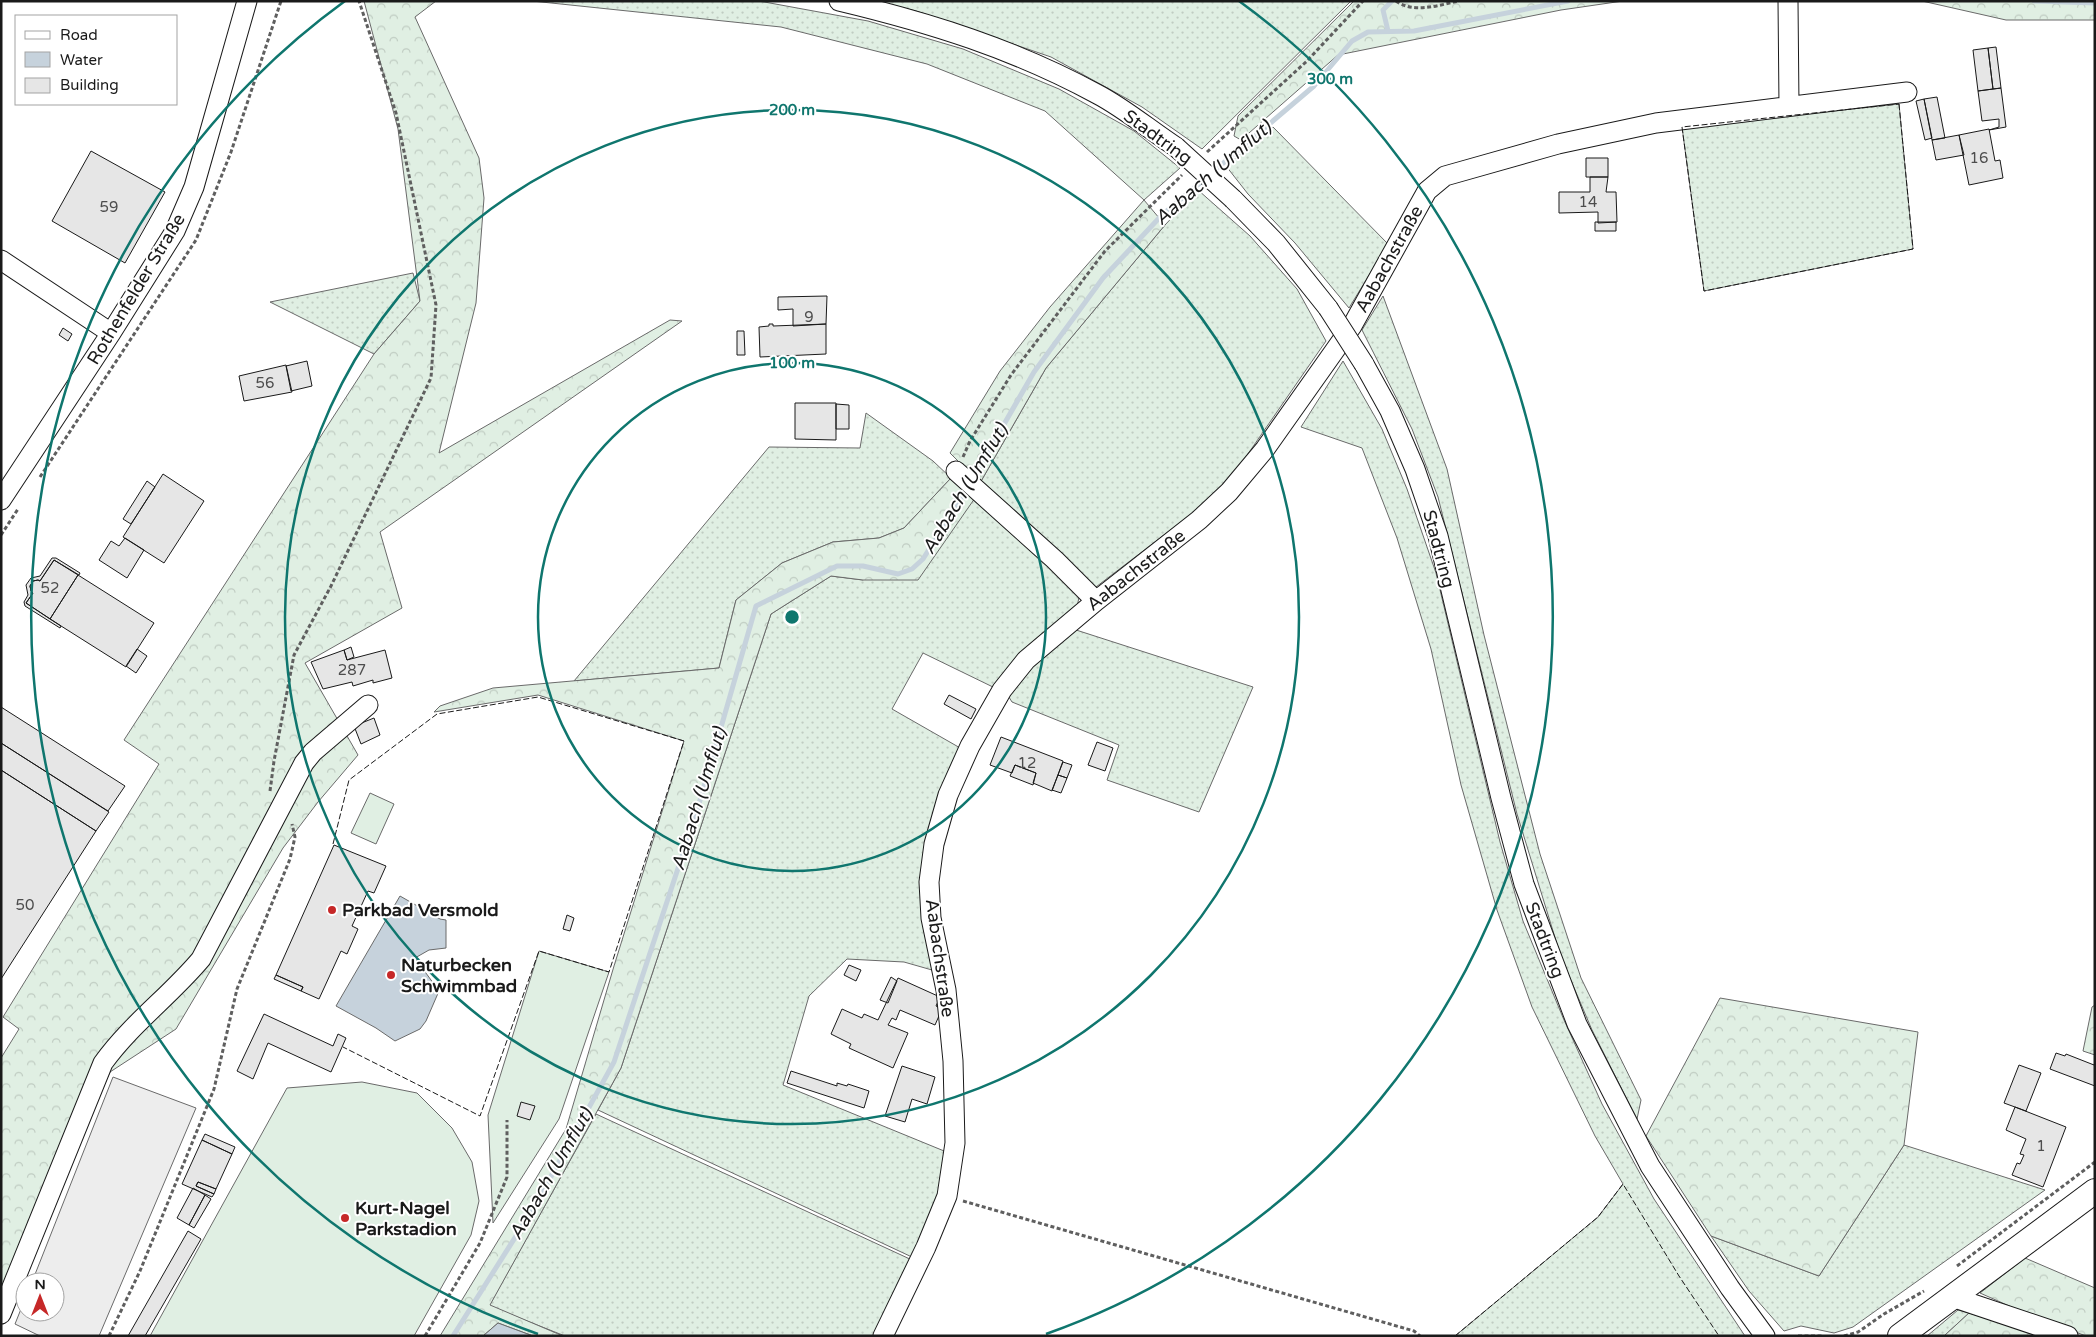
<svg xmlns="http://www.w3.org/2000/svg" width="2096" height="1337" viewBox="0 0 2096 1337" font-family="'Varela Round',sans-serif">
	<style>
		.grass { fill: url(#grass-dots); stroke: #6a6a6a }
		.forest { fill: url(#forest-crowns); stroke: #6a6a6a }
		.garden { fill: #e0efe3; stroke: #6a6a6a }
		.parking { fill: #ededed; stroke: #6a6a6a }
		.water { fill: #c6d2dc; stroke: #6a6a6a }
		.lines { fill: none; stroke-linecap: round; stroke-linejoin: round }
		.stream { stroke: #c6d2dc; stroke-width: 5 }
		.building { fill: #e6e6e6; stroke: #1a1a1a }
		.minor-casing { stroke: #1a1a1a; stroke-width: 21 }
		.major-casing { stroke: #1a1a1a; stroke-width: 26 }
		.path { stroke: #5f5f5f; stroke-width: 3; stroke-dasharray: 4 2.5; stroke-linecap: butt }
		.minor { stroke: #fff; stroke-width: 19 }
		.major { stroke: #fff; stroke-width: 24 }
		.minor-bridge-casing { stroke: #1a1a1a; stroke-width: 21; stroke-linecap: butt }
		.minor-bridge { stroke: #fff; stroke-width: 19 }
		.fence { stroke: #1a1a1a; stroke-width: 1; stroke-dasharray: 6 2.5; stroke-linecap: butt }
		.ring { fill: none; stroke: #0f766e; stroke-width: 2.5 }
		.poi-dot { fill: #c62828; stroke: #fff; stroke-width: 2 }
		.labels { text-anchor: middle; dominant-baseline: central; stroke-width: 4; stroke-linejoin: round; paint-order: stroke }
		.number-label { font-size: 15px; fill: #4d4d4d }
		.street-label { font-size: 18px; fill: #1a1a1a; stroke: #fff }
		.poi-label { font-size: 18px; font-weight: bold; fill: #1a1a1a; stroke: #fff; text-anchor: start }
		.water-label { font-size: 19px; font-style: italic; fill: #1a1a1a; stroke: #fff }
		.centre { fill: #0f766e; stroke: #fff; stroke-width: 2.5 }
		.ring-label { font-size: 15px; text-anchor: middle; font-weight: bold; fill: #0f766e; stroke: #fff; stroke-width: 4; stroke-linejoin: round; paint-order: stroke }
	</style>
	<defs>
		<pattern id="grass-dots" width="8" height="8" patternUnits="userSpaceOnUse" patternTransform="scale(1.25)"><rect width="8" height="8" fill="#e0efe3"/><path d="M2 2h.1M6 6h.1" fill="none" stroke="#c0ccc2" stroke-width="1.8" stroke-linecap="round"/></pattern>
		<pattern id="forest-crowns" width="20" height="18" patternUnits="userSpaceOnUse" patternTransform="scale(1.25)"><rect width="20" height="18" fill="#e0efe3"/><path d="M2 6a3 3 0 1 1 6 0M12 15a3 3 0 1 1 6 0" fill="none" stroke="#c0ccc2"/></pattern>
	</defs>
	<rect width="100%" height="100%" fill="#fff"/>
	<path class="grass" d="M532,1H759L868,21L963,49L1059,89L1134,131L1180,168L1144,200L1045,111L927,64L781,27Z
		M876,1H1351L1202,149L1142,107L1051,57L916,11Z
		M1899,104L1913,249L1704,291L1682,127Z
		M1273,127L1388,244L1349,308L1295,243L1248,194L1226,166Z
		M1198,190L1250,236L1297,289L1326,341L1223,490L1092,590L980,483L1046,368L1165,225Z
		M413,273L420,301L374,354L270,302Z
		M1383,296L1447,469L1484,635L1540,854L1581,978L1641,1100L1637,1119L1592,1030L1561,957L1517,814L1438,497L1412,429L1362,330Z
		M1343,361L1382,429L1407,489L1436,573L1500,842L1523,921L1564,1020L1602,1104L1654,1199L1745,1336H1455L1598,1217L1623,1184L1595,1136L1532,1007L1497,910L1461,785L1431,649L1397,538L1362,448L1301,427Z
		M866,413L933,461L951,478L904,528L879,538L833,542L782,563L736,600L719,668L574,681L769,447L860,448Z
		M975,498L1080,593L1076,611L995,688L923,653L892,709L962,749L937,820L939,972L904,962L847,959L809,996L783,1085L949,1153L936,1209L914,1258L598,1110L621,1068L771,614L831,576L863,580Z
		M1073,629L1253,687L1199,812L1107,780L1119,745L1012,702L1007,694L1022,674Z
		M596,1114L912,1260L873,1336H565L489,1306Z
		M1904,1145L2045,1190L1853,1327L1834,1333L1801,1326L1784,1331L1749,1291L1711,1236L1819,1276Z
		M1958,1310L1969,1313L1944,1336H1927Z"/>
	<path class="forest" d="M364,1H436L415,17L479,158L484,198L476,303L439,453L670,320L682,321L380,532L402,608L305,663L358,755L318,802L283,848L176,1029L110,1072L1,1309V1058L19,1029L3,1017L159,764L124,740L374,354L420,301L398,129Z
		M1354,1H1623L1561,10L1338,55L1241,140L1234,136L1238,116Z
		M1922,1H2095V20H2006Z
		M1144,200L1165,225L1046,368L980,483L950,453L1000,371L1050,307Z
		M951,478L975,498L918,580H863L831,576L771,614L621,1068L490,1305L563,1336H533L498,1323L483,1336H440L566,1129L614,966L684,741L538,695L434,712L440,706L493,688L719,668L736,600L782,563L833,542L879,538L904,528Z
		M1720,998L1918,1032L1904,1145L1819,1276L1711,1236L1646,1136Z
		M2095,1005V1055L2083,1051L2092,1007Z
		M2025,1258L2095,1288V1336H2086L2025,1313L1980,1293Z
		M1969,1313L2042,1336H1944Z"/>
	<path class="garden" d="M370,793L394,804L376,844L351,833Z
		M539,951L609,972L559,1119L493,1223L488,1115Z
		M362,1082L417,1093L452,1128L472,1162L479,1201L471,1235L414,1336H150L287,1088Z"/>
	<path class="parking" d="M113,1077L196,1108L99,1336H40L15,1324L25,1299V1312H55V1282H32Z"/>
	<path class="water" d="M400,896L440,919L446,920V948L429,950L415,958L439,991L426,1021L420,1029L395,1041L376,1028L336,1006Z
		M498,1323L533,1336H483Z"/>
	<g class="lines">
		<path class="stream" d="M2034,1L2095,3
			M1388,31L1383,10L1392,1
			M972,480L1034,372L1103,278L1161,216L1314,86L1352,41L1368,32L1414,31L1568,1
			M453,1336L533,1209L614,1062L696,814L756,606L837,566H863L898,574L912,569L923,559L968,487"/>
	</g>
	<path class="building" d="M1996,47L2001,88L1993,89L1988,48Z
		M1988,48L1993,89L1978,91L1973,50Z
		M2001,88L2006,127L1989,130L1999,127V119L1982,121L1978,91Z
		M1937,97L1945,138L1932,140L1924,99Z
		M1924,99L1932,138L1925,140L1916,101Z
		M1989,129L1995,161L2000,160L2003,178L1969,185L1959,135Z
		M1959,135L1964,155L1936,160L1932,140Z
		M91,151L165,192L125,263L52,221Z
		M1586,158H1608V177H1586Z
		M1590,177H1608L1606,192H1616L1617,222L1598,223V212L1559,213V192H1590Z
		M1595,222H1616V231H1595Z
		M827,296L826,324L793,326V309L778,310V297Z
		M769,324H773V326L826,324V354L760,357L759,327L769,326Z
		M63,328L72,334L68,341L59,335Z
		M737,331H744L745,355H737Z
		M307,361L312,386L291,391L286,366Z
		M286,365L292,392L244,401L239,376Z
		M795,403H836V440L795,439Z
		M836,404L849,405V429H836Z
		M163,474L204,501L164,563L123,537Z
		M147,481L155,487L131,524L123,519Z
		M125,538L144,550L127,578L99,560L111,541L119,546Z
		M52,558H56L80,573L79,575L54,560L40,581L38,580L33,581L30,586L31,591L33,593L26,603L61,626L60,628L25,606L24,602L28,595L26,585L31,578L40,576Z
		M54,560L78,575L50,619L26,603L33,593L31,591L30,586L33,581L38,580L40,581Z
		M78,575L154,623L126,667L50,619Z
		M351,647L354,657L347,660L344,650Z
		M137,649L147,656L136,673L126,666Z
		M344,650L347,660L385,650L392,678L373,683V680L353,686L352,682L323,689L311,662Z
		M949,695L976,709L971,719L944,704Z
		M1,707L125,786L108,811L1,743Z
		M374,718L380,735L361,744L354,726Z
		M1001,737L1063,761L1052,791L1033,783L1036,773L1015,765L1012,773L990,765Z
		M1097,742L1113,748L1105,771L1088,765Z
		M1,743L109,812L96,831L1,770Z
		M1063,762L1072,765L1067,778L1058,775Z
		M1015,765L1036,773L1033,785L1010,776Z
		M1,770L96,831L1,979Z
		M1058,775L1067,778L1061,793L1052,790Z
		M334,845L386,866L374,893L368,891L352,926L358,929L347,954L341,951L319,999L301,991L303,987L276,975Z
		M567,915L574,918L570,931L563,929Z
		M849,965L861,970L856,981L844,975Z
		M276,975L303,987L301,991L274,979Z
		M891,977L897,981L888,1003L880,1000Z
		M898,978L940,997L936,1006L942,1009L935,1025L900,1010L896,1020L892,1018L888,1025L908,1033L893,1068L849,1048L851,1044L831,1034L842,1009L862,1018L864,1014L878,1020Z
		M264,1014L333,1046L338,1034L346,1038L331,1072L268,1043L253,1079L237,1071Z
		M2056,1053L2065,1056L2066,1054L2094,1065L2095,1062V1086L2050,1069Z
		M2019,1065L2041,1073L2026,1111L2004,1103Z
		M902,1066L935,1077L927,1104L912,1099L905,1122L885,1116Z
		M791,1071L837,1086V1083L847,1086L848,1084L869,1091L864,1108L787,1083Z
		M521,1102L535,1106L530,1120L517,1116Z
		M2015,1107L2066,1127L2043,1187L2012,1175L2017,1163L2020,1164L2024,1155L2020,1154L2026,1139L2006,1130Z
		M205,1134L235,1147L232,1154L202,1140Z
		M202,1140L232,1154L216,1189L198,1182L196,1186L214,1194L212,1197L182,1184Z
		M198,1182L216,1189L214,1194L196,1186Z
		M193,1188L205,1195L189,1225L177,1218Z
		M205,1195L211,1199L194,1228L189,1225Z
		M188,1231L201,1239L145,1336H128Z"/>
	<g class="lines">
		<g class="minor-casing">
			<path id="minor" d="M839,1C931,23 1014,49 1097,94C1124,108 1150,130 1176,147
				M1788,1L1789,106
				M1233,199L1276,243L1328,308
				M1,260L111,333
				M1364,364L1390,411L1415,469L1438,536L1501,798L1524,884L1577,1024L1650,1166L1730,1288L1765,1336
				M956,471L1055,560L1096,601
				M1,500L111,333L175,231L194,187L247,1
				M1952,1297L2068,1336
				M1,1314L103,1063C131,1024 170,996 201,959L304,763L313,752L368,705
				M883,1336L926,1247L947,1196L955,1143L953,1061L946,990L931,918L929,882L934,844L948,795L970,746L1002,690L1026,660L1096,601L1199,520L1229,492L1265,449L1352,326L1427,191L1445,176L1558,144L1656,123L1907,92"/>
		</g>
		<g class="major-casing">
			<path id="major" d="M1900,1336L2095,1191"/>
		</g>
		<path class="path" d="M1396,1C1414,14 1439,5 1459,1
			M1207,152L1307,61L1363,1
			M963,457L970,441L1011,375L1105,251L1182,175
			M40,477L196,240L231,152L281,1
			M1,535L18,509
			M270,791L274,761L294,655L331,586L431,378L436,305L396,113L359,1
			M963,1201L1414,1331L1420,1336
			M1957,1266L2095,1162
			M109,1336L140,1271L214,1089L237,989L290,859L295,837L292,824
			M425,1336L480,1243L507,1177V1120
			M1798,1336H1822
			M1844,1336L1858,1332L1884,1314L1924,1291"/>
		<use href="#minor" class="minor"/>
		<use href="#major" class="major"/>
		<g class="minor-bridge-casing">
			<path id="minor-bridge" d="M1176,147L1233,199
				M1328,308L1364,364"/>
		</g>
		<use href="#minor-bridge" class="minor-bridge"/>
		<path class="fence" d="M1899,104L1913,249L1704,291L1682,127Z
			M333,844L349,780L437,714L538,697L684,741L609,972L539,951L480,1116L343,1047
			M1455,1336L1598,1217L1623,1184L1679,1276L1719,1336"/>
	</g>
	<g class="ring">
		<circle cx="792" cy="617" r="254"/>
		<circle cx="792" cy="617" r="507"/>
		<path d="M538 1334A761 761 0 0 1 345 1M1239 1A761 761 0 0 1 1046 1334"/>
	</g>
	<g class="poi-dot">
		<circle cx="332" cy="910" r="5"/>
		<circle cx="391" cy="975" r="5"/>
		<circle cx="345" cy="1218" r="5"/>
	</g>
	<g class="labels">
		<g class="number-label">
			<text x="1979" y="158">16</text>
			<text x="1588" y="202">14</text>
			<text x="109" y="207">59</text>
			<text x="809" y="317">9</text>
			<text x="265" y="383">56</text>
			<text x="50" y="588">52</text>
			<text x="352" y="670">287</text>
			<text x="1027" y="763">12</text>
			<text x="25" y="905">50</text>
			<text x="2041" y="1146">1</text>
		</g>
		<g class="street-label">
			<text transform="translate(1158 137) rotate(36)">Stadtring</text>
			<text transform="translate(1389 259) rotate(-61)">Aabachstraße</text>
			<text transform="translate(136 289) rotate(-59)">Rothenfelder Straße</text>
			<text transform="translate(1439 549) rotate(75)">Stadtring</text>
			<text transform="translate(1136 570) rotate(-38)">Aabachstraße</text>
			<text transform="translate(1545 940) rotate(69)">Stadtring</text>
			<text transform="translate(940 958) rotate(82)">Aabachstraße</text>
		</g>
		<g class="poi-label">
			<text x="342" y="910">Parkbad Versmold</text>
			<text x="401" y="965">Naturbecken<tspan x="401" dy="21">Schwimmbad</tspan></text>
			<text x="355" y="1208">Kurt-Nagel<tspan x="355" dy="21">Parkstadion</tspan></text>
		</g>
		<g class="water-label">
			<text transform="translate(1213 173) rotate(-41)">Aabach (Umflut)</text>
			<text transform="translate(965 489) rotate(-59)">Aabach (Umflut)</text>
			<text transform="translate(699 799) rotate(-73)">Aabach (Umflut)</text>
			<text transform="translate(551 1174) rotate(-60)">Aabach (Umflut)</text>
		</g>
	</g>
	<circle cx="792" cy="617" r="8" class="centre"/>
	<g class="ring-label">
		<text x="1330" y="84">300 m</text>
		<text x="792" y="115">200 m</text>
		<text x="792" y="368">100 m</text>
	</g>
	<rect width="2096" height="1337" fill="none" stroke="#1a1a1a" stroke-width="5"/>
	<rect x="15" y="15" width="162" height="90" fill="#ffffff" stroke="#a3a3a3"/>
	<rect x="25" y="31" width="25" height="8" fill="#ffffff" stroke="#a3a3a3"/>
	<text x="60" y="40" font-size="15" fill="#1a1a1a">Road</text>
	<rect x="25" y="52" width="25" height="15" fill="#c6d2dc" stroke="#a3a3a3"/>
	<text x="60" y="65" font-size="15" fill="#1a1a1a">Water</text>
	<rect x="25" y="78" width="25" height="15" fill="#e6e6e6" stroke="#a3a3a3"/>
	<text x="60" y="90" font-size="15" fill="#1a1a1a">Building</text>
	<g transform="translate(40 1297)"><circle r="24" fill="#ffffff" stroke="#a3a3a3"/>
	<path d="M0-4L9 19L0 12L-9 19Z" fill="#c62828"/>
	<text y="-8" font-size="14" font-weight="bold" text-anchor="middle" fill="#1a1a1a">N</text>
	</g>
</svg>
